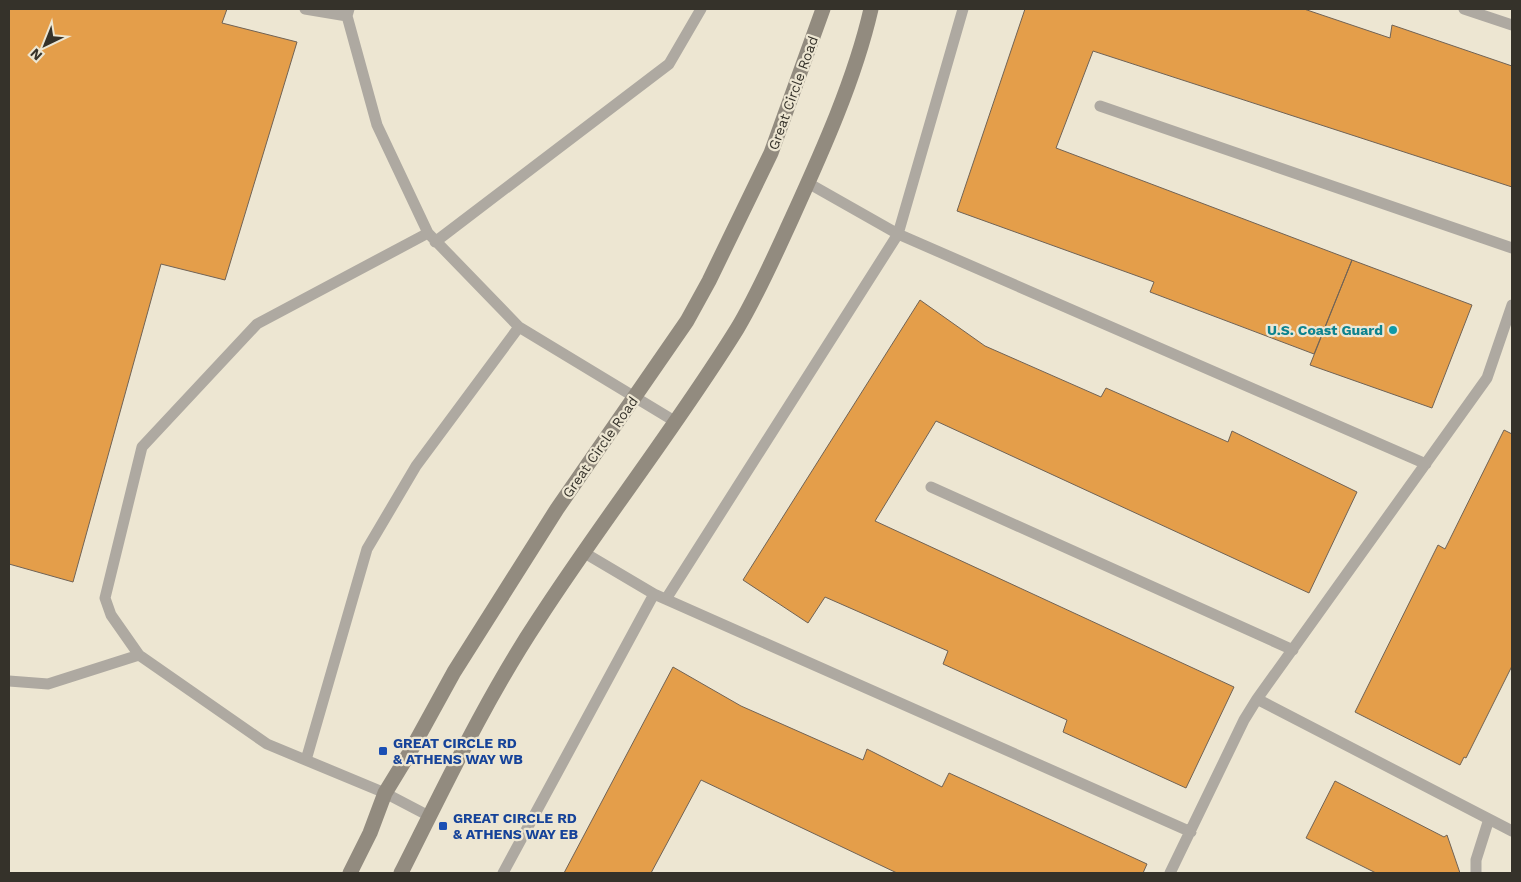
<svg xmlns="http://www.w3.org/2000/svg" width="1521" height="882" viewBox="0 0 1521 882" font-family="'Work Sans',sans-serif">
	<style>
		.building { fill: #e49e4a; stroke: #716355 }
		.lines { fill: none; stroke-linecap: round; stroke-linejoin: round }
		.lane { stroke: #aea9a1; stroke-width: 11 }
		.secondary { stroke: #928b7f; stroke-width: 15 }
		.culture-dot { fill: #0f9aa8; stroke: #ede6d2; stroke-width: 2 }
		.transit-dot { fill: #1a4fb4; stroke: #ede6d2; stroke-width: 2 }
		.labels { text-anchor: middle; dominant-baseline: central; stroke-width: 4.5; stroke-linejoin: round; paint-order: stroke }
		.street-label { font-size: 14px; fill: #35322a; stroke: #ede6d2 }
		.culture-label { font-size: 14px; font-weight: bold; fill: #0d838f; stroke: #ede6d2; text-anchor: end }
		.transit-label { font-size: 14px; font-weight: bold; fill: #164399; stroke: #ede6d2; text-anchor: start }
	</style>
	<rect width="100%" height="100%" fill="#ede6d2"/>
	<path class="building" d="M9,9H227L222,23L297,42L225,280L161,264L73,582L9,564Z
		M1025,9H1304L1390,38L1392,25L1512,66V187L1093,51L1056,148L1352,260L1314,354L1150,292L1154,282L957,211Z
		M1352,260L1472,305L1432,408L1310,365Z
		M920,300L985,346L1101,397L1106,388L1228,442L1232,431L1357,492L1309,593L936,421L875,521L1234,687L1186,788L1063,732L1067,720L943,664L948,651L825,597L808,623L743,580Z
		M1504,430L1512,434V666L1466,758L1464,757L1460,765L1355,712L1438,545L1445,549Z
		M673,667L741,706L863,760L867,749L942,787L949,773L1147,864L1143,873H897L701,780L651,873H564Z
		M1335,781L1444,837L1447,835L1460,873H1376L1306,838Z"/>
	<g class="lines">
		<path class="lane" d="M305,9L347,16
			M963,9L898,234L1426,464
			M1464,9L1512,25
			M1100,106L1512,248
			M435,242L669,64L701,9
			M1512,305L1487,378L1257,699L1512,831
			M519,327L676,422
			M931,487L1293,650
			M654,594L1191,832
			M666,599L898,234L808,183
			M139,655L111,615L105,598L142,447L257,324L428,233
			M9,681L48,684L139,655L267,744L385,793L429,816
			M306,760L367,549L416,466L519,327L428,233L377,125L347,16L349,9
			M503,873L654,594L583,552
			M1170,873L1244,720L1257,699
			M1476,873V860L1489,819"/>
		<path class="secondary" d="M350,873L370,833L385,793L410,752L454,672L557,509L687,321L709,281L771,153L823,9
			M401,873C444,788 485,700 538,620C602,521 675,429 737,329C758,294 775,255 792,218C822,152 855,79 871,9"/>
	</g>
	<circle class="culture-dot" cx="1393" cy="330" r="5"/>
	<g class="transit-dot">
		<rect x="378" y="746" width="10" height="10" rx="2.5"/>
		<rect x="438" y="821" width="10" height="10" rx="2.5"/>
	</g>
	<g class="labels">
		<g class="street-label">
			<text transform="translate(793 93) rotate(-70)">Great Circle Road</text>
			<text transform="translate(600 447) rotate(-55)">Great Circle Road</text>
		</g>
		<g class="culture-label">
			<text x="1383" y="330">U.S. Coast Guard</text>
		</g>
		<g class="transit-label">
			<text x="393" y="743">GREAT CIRCLE RD<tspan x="393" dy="16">&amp; ATHENS WAY WB</tspan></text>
			<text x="453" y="818">GREAT CIRCLE RD<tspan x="453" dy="16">&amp; ATHENS WAY EB</tspan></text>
		</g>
	</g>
	<rect width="1521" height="882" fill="none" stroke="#35322a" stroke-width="20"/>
	<g transform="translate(45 45) rotate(223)" stroke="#ede6d2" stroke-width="4" paint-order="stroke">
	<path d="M0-4L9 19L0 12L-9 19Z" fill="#35322a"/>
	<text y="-8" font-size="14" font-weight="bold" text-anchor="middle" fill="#35322a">N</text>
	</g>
</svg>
